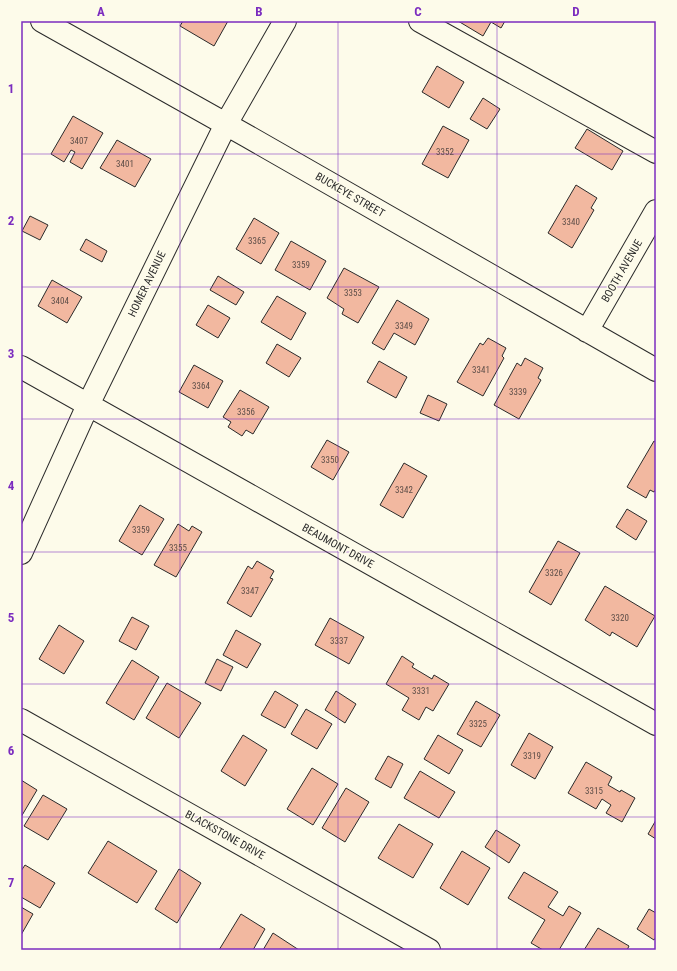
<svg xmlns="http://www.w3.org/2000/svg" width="677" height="971" viewBox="0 0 677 971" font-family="'Roboto Condensed',sans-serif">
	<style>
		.building { fill: #f2b8a0; stroke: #2b2b2b }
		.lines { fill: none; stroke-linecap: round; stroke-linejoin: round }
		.minor-casing { stroke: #2b2b2b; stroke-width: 24 }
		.minor { stroke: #fdfbea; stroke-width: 22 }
		.grid { fill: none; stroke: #7b2cbf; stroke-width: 1; stroke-opacity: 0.55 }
		.labels { text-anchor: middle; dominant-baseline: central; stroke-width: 3; stroke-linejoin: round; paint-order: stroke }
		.number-label { font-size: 9px; fill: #5d4e48 }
		.street-label { font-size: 11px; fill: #2b2b2b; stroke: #fdfbea }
		.neatline { fill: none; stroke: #7b2cbf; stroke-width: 1.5 }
		.grid-label { font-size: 13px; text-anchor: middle; font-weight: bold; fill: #7b2cbf }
	</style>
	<rect width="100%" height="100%" fill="#fdfbea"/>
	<path class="building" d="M183,21H228L214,46L180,26Z
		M458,21H505L501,28L491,22L483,36Z
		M437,66L464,82L449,108L422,92Z
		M483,98L500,109L487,129L470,119Z
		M73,116L103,133L82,169L70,162L75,152L71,150L64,162L51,154Z
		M443,126L469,140L448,178L422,164Z
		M587,129L623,151L612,170L575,148Z
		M117,140L151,159L135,187L100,168Z
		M576,185L597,198L591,208L594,210L572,248L548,233Z
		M30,216L48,225L40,240L22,231Z
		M254,218L279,233L261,264L236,249Z
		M86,239L107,251L102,262L80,250Z
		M291,241L326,261L310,290L275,270Z
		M344,268L379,287L358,323L342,314L344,309L327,298Z
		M218,276L244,292L236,305L210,290Z
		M52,280L82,297L67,323L38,306Z
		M277,296L306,313L291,340L261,322Z
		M397,300L429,319L415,345L394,333L384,350L372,343Z
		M208,305L230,318L218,338L196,325Z
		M488,338L506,348L502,356L504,358L483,396L457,382L480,343L483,345Z
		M277,344L301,358L289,377L266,363Z
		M525,358L543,368L538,378L541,380L519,419L494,405L517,363L521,366Z
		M379,361L407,377L396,398L367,382Z
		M194,365L223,381L208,408L179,392Z
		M240,390L269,407L253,434L246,430L242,436L228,427L231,422L223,417Z
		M428,395L447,404L439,421L420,413Z
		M327,440L349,452L333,480L311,467Z
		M654,441L656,442V489L654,492L650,490L646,498L627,487Z
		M404,463L427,476L403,518L380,505Z
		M140,505L164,519L142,555L119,541Z
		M627,509L647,521L636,540L616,527Z
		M178,524L189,531L192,526L202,532L176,577L154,565Z
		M558,541L580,553L551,605L529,592Z
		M257,561L274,571L270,578L273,579L251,617L227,603L248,566L252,569Z
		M605,586L655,616L637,647L612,632L610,636L585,620Z
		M132,617L149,626L136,650L119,641Z
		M330,618L364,637L349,664L315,645Z
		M59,625L84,641L64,674L39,659Z
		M236,630L261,644L247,668L223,655Z
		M402,656L414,664L412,667L432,679L434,675L449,684L433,711L426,707L419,720L402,710L409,698L386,684Z
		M217,659L233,667L221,691L205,683Z
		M132,660L159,677L134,720L106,703Z
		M167,683L201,703L179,738L146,718Z
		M275,691L298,705L285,728L261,715Z
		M336,691L356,704L345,723L325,710Z
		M476,701L500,715L481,747L457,734Z
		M306,709L332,724L317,749L291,734Z
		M529,733L553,747L535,779L511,765Z
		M243,735L267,750L245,786L221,771Z
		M438,735L463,750L449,774L424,759Z
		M388,756L403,764L391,788L375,779Z
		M586,762L612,777L608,785L620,792L621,790L635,798L622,822L606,813L611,805L602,799L596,809L568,793Z
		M312,768L338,784L313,825L287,809Z
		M420,771L455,792L439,818L404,798Z
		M21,780L37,790L21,817Z
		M346,788L369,802L345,842L322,828Z
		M43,795L67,809L48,840L24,826Z
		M656,820V839L648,834Z
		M399,824L433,844L413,878L378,858Z
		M496,830L520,845L509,863L485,847Z
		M108,841L157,871L137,903L88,873Z
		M462,851L490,868L468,905L440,888Z
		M25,865L55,883L40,908L21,897V871Z
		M179,869L201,883L177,923L155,909Z
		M524,872L558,892L548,907L563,916L569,906L581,913L559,950H543L531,943L545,920L508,898Z
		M21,907L33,914L21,935Z
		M649,909L656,913V937L654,940L637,929Z
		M241,914L265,929L253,950H219Z
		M598,928L629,946L627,950H584Z
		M273,933L299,950H263Z"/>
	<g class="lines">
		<g class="minor-casing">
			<path id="minor" d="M42,21L247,136L656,370
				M420,21L656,152
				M587,331L656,211
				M21,367L656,724
				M21,553L88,405L226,124L285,21
				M21,720L429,950"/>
		</g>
		<use href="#minor" class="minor"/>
	</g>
	<path class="grid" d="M180,21V950M338,21V950M497,21V950M21,154H656M21,287H656M21,419H656M21,552H656M21,684H656M21,817H656"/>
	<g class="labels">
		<g class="number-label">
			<text x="79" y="141">3407</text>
			<text x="445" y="152">3352</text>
			<text x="125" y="164">3401</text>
			<text x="571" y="222">3340</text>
			<text x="257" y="241">3365</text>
			<text x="301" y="265">3359</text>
			<text x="353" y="293">3353</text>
			<text x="60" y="301">3404</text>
			<text x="404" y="326">3349</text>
			<text x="481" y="370">3341</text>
			<text x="201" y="386">3364</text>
			<text x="518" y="392">3339</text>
			<text x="246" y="412">3356</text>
			<text x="330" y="460">3350</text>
			<text x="404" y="490">3342</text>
			<text x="141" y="530">3359</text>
			<text x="178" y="548">3355</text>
			<text x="554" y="573">3326</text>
			<text x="250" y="591">3347</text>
			<text x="620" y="618">3320</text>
			<text x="339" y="641">3337</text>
			<text x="421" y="691">3331</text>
			<text x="478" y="724">3325</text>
			<text x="532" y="756">3319</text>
			<text x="594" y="791">3315</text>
		</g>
		<g class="street-label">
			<text transform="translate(350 195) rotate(30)">BUCKEYE STREET</text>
			<text transform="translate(622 271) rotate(-60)">BOOTH AVENUE</text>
			<text transform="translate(147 284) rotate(-64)">HOMER AVENUE</text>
			<text transform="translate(338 546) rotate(29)">BEAUMONT DRIVE</text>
			<text transform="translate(225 835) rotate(29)">BLACKSTONE DRIVE</text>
		</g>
	</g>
	<rect width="677" height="971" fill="none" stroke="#fdfbea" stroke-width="44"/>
	<rect x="22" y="22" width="633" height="927" class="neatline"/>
	<g class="grid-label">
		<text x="101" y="16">A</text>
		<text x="259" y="16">B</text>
		<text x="418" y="16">C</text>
		<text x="576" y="16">D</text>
		<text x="11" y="93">1</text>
		<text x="11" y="225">2</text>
		<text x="11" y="358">3</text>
		<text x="11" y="490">4</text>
		<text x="11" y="622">5</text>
		<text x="11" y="755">6</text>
		<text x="11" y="887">7</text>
	</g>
</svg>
